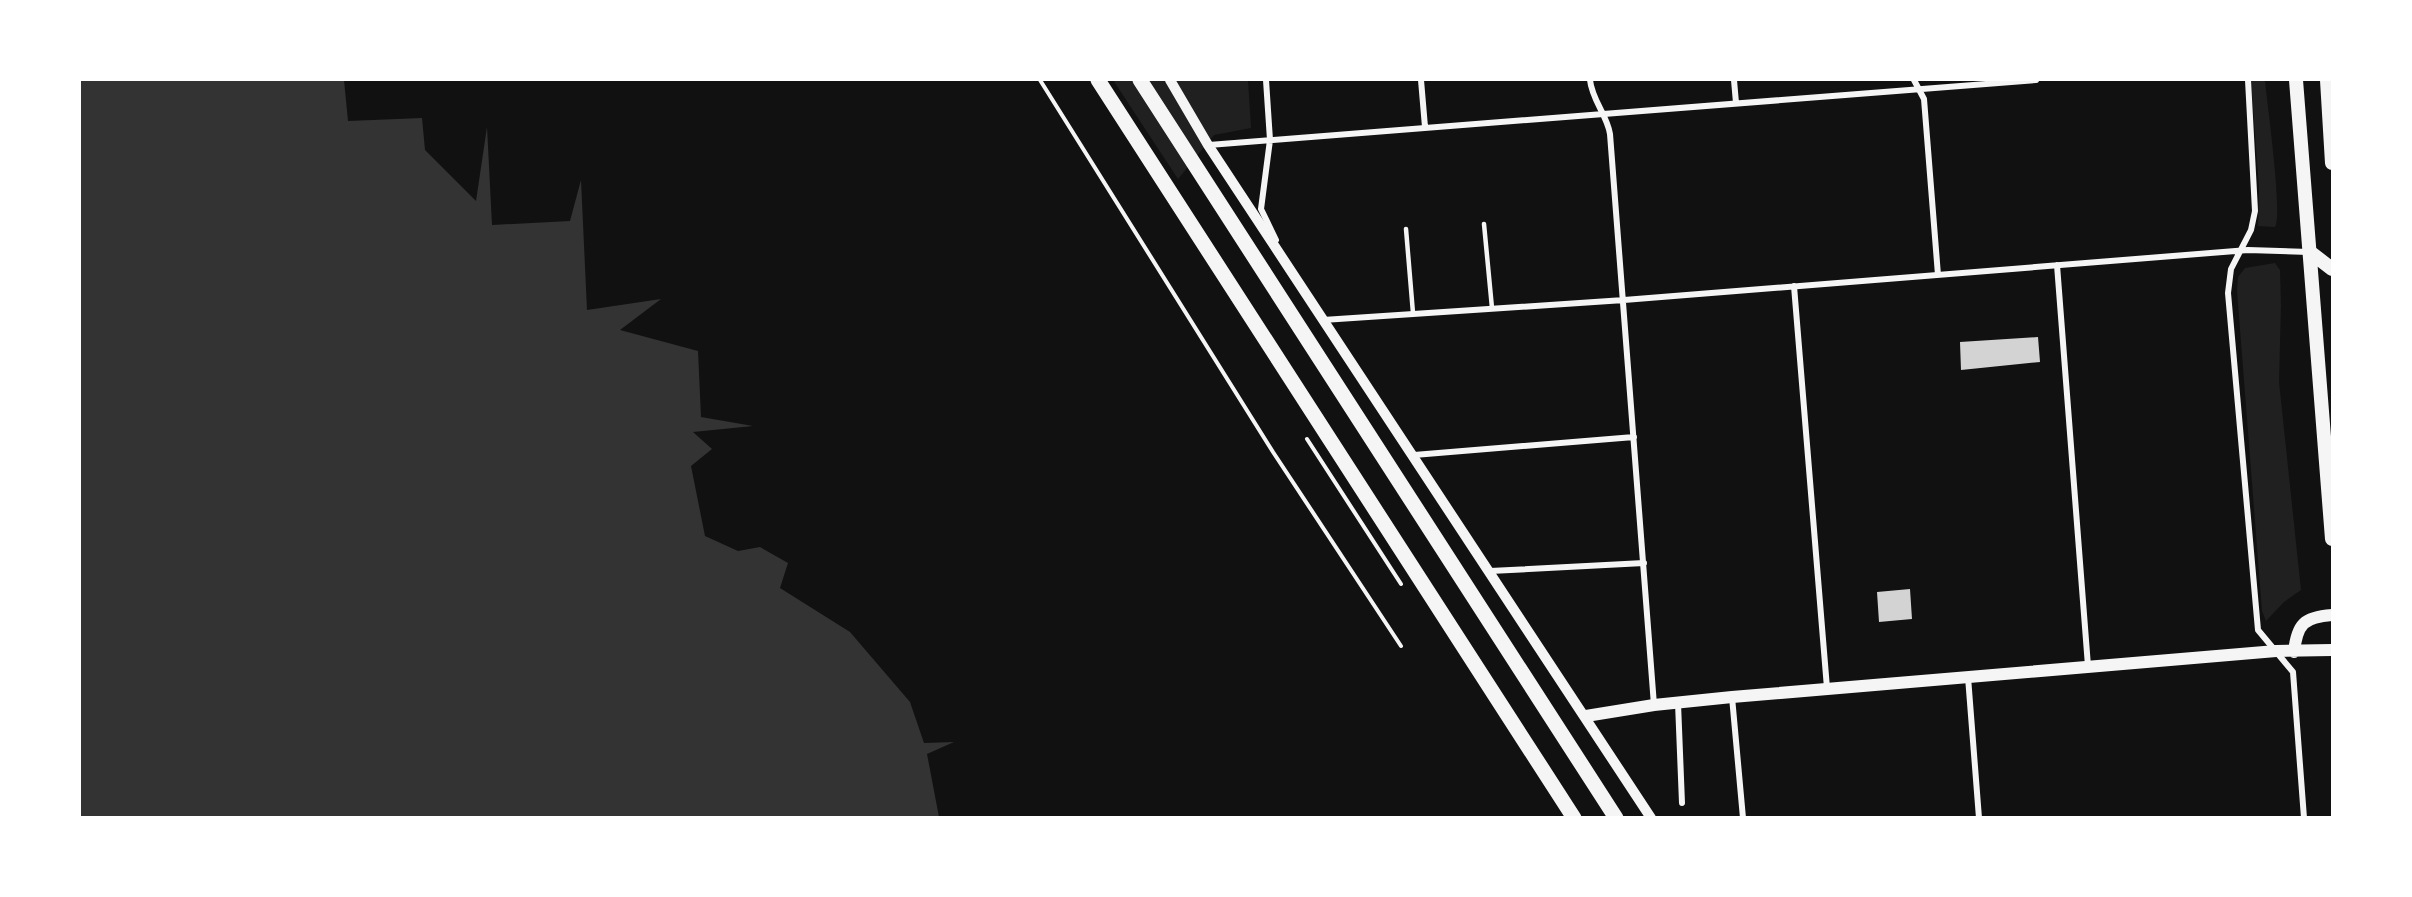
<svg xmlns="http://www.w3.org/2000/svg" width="2412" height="897" viewBox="0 0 2412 897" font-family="Inter,sans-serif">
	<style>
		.green { fill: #202020 }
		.water { fill: #333 }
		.building { fill: #d3d3d3 }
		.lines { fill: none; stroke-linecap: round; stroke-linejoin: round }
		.path { stroke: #f5f5f5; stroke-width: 4 }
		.service { stroke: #f5f5f5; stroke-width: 4.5 }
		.minor { stroke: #f5f5f5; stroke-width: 6 }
		.tertiary { stroke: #f5f5f5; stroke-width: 10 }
		.secondary { stroke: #f5f5f5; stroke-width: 12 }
		.primary { stroke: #f5f5f5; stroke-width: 14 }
		.trunk { stroke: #f5f5f5; stroke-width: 15 }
	</style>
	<rect width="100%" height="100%" fill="#111"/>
	<path class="green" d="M1113,80H1248L1251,128L1214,135L1178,179Z
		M2251,80H2265C2267,103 2283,214 2275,227L2258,226L2259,188Z
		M2275,263L2280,270L2281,305L2279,382L2301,590L2284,602L2266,621L2262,611L2237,291L2238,277L2245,268Z"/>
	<path class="water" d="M80,80H344L348,121L422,118L425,150L476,201L487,127L492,225L570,221L581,180L587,310L661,299L620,330L698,351L701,417L753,426L693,432L712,449L691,466L705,536L738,551L760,547L788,563L780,588L850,632L910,702L924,743L954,742L927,754L939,817H80Z"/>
	<path class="building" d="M2038,337L2040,362L1961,370L1960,342Z
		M1910,589L1912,619L1879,622L1877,592Z"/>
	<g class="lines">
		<path class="path" d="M1040,80L1273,452L1401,646
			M1307,439L1401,584"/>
		<path class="service" d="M1484,224L1492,308
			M1406,229L1413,313"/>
		<path class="minor" d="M1266,80L1270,140L1261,209L1276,240
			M1421,80L1425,127
			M1590,80C1592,100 1607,115 1610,134L1654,705
			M1734,80L1736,103
			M1914,80L1924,99L1938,275
			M2248,80L2255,211L2251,230L2231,269L2228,293L2258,630L2293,672L2304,818
			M1209,145L2036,80
			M2057,265L2088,666
			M1794,286L1827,688
			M1323,320L1624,300L2248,250L2309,252
			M1414,455L1634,437
			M1490,571L1644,563
			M1968,677L1979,818
			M1732,697L1743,818
			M1678,703L1682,803"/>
		<path class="tertiary" d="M1170,80L1208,145L1651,818"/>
		<path class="secondary" d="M2294,652C2297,624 2304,617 2332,615
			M1586,716L1654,705L1732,697L2276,651L2332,650"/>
		<path class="primary" d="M2296,80L2332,539
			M2327,80L2332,163
			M2310,252L2332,269"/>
		<path class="trunk" d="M1098,80L1574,818
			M1140,80L1616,818"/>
	</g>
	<rect width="2412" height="897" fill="none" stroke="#ffffff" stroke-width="162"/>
</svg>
